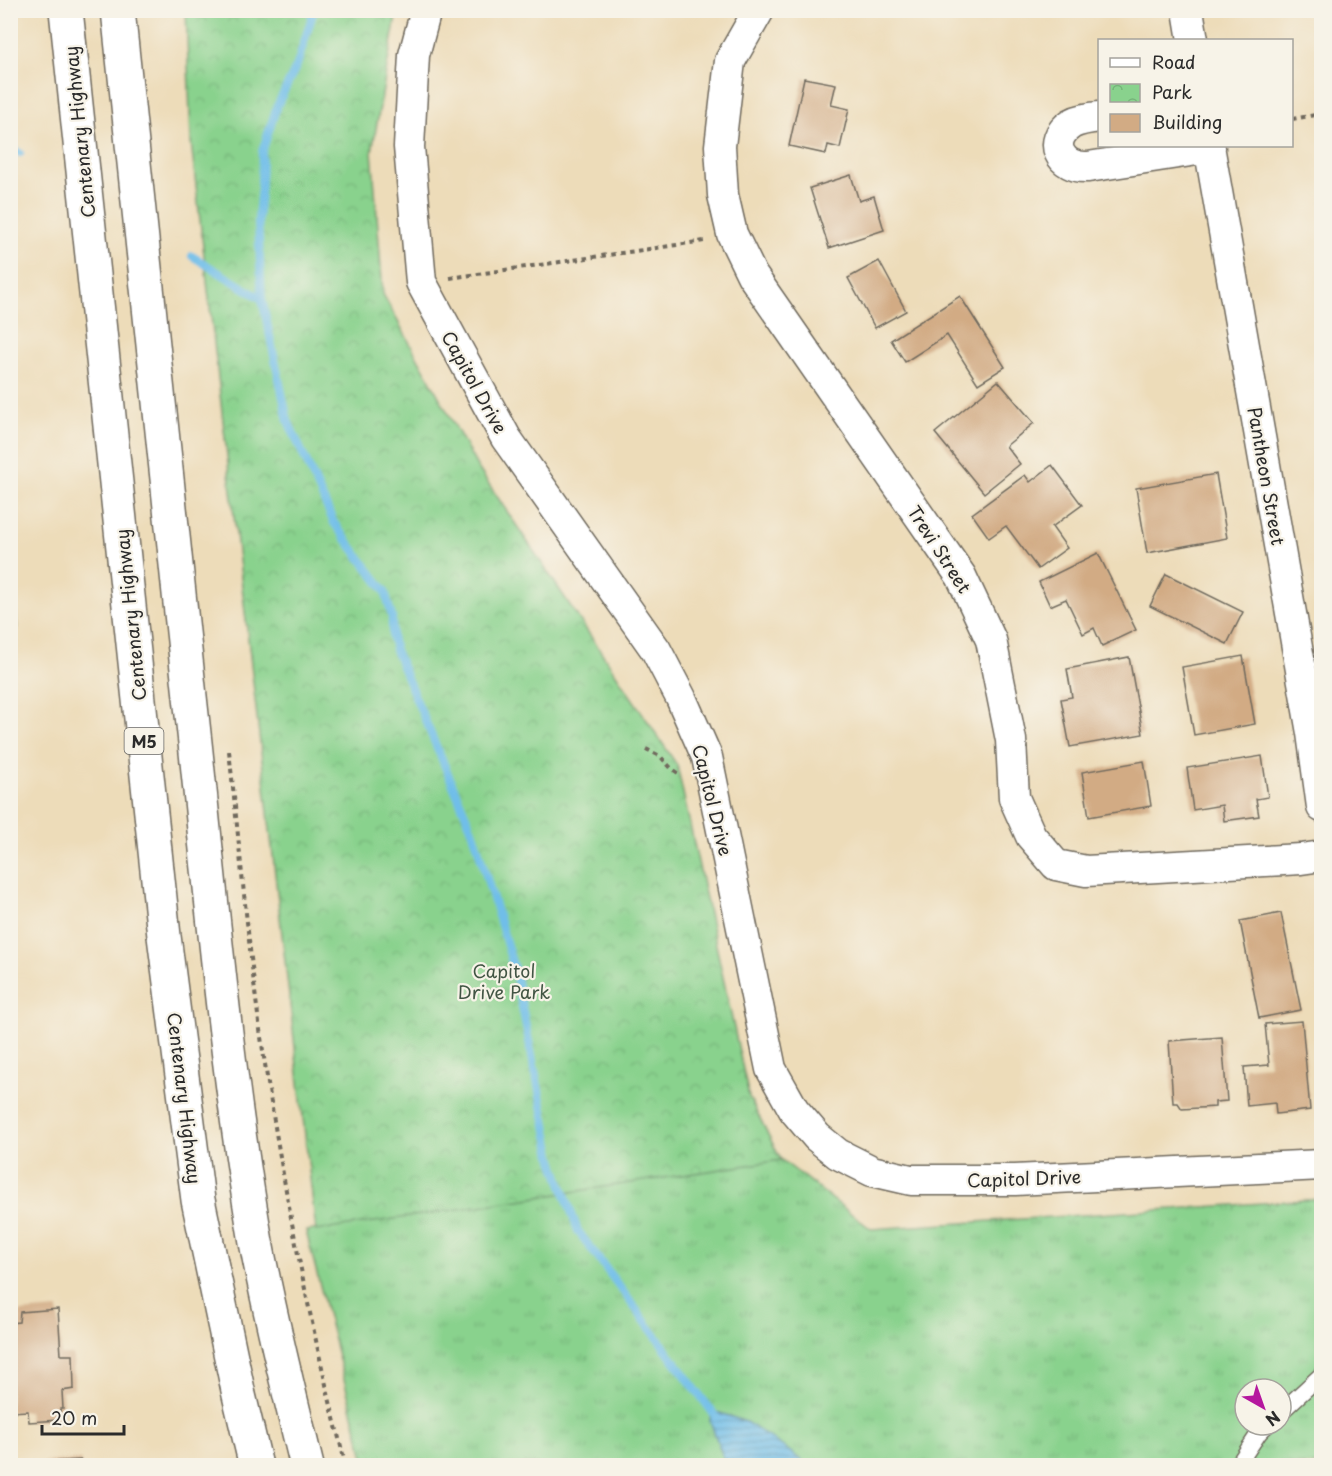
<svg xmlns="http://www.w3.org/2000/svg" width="1332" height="1476" viewBox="0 0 1332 1476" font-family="'Playpen Sans',sans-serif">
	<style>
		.grass { fill: url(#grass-tufts); stroke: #5a7e5c; stroke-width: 1.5; fill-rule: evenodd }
		.park { fill: url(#park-crowns); stroke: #5a7e5c; stroke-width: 1.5 }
		.water { fill: url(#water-rules); stroke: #4d748a; stroke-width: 1.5 }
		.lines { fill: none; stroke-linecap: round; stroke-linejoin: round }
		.stream { stroke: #6fbee9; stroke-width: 8 }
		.building { fill: #d2ab84 }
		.lane-casing { stroke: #6f695d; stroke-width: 18 }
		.street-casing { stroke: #6f695d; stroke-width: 33 }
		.highway-casing { stroke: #6f695d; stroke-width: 36 }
		.path { stroke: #6f695d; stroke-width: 4; stroke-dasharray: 4.5 4.5; stroke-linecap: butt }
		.lane { stroke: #fff; stroke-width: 15 }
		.street { stroke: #fff; stroke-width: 30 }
		.highway { stroke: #fff; stroke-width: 33 }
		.labels { text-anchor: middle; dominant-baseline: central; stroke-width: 4.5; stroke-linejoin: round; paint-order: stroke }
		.shield { fill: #f7f3e8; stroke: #686764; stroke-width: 1.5 }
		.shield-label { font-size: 16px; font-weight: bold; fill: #2b2b2b }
		.street-label { font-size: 18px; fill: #2b2b2b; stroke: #f7f3e8 }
		.park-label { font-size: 18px; fill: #425544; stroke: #f7f3e8 }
	</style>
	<defs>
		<pattern id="grass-tufts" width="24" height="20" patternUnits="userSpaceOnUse" patternTransform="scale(1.5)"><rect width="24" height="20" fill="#89d28d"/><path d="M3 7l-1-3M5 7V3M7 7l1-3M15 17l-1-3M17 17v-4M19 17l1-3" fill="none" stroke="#76b47a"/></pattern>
		<pattern id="park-crowns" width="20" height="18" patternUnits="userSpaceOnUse" patternTransform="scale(1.5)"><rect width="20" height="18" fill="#89d28d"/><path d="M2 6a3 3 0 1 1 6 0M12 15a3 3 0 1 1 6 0" fill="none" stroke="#76b47a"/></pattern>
		<pattern id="water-rules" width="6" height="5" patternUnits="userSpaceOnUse" patternTransform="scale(1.5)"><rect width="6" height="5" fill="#6fbee9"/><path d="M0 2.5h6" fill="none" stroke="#5b9bbd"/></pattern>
	</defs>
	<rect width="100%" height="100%" fill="#f7f3e8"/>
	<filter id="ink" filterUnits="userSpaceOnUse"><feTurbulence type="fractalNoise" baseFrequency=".0167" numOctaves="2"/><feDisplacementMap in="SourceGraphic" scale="12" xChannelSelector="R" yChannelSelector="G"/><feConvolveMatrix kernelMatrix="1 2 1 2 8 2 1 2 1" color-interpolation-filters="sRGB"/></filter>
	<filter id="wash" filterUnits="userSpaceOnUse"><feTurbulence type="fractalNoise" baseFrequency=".008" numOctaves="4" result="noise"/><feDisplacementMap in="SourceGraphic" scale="24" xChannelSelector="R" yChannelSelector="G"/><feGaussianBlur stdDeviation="1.35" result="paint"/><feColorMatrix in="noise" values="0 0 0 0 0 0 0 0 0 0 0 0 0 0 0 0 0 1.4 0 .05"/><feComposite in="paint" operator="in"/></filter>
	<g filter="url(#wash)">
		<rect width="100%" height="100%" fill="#eddcb9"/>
		<path class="grass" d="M778,1157L871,1229L1321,1199V1465H366L306,1231ZM1245,1389H1281V1425H1245Z"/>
		<path class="park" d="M186,11H397L372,151L383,294L478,468L677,765L749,1097L781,1160L316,1231L191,142Z
			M11,570L17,628L11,618Z"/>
		<path class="water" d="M711,1410L746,1422L788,1450L807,1465H726L710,1421Z"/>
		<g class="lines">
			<path class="stream" d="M314,10L297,65L277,106L262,152L261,185L258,221L262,299L288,421L334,523L385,591L392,617V637L395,650L473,832L515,972L553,1160L578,1231L716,1417
				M10,148L20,153
				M192,256L262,299"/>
		</g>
		<g id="blocks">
			<path class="building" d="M804,78L836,84L831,105L849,109L840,148L828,145L826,154L789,146Z
				M851,175L859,201L874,196L884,230L829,248L810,188Z
				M879,261L906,311L875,328L848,278Z
				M960,296L1005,367L978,384L947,335L905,362L891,340Z
				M998,381L1034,423L1006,446L1020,464L984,493L935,433Z
				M1052,465L1082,505L1052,527L1067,548L1038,569L1006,526L989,538L972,514L1025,475L1030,482Z
				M1216,474L1227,538L1147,553L1136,488Z
				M1098,553L1136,630L1102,646L1094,628L1083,634L1066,599L1050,606L1039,582Z
				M1166,574L1243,612L1227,644L1150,606Z
				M1243,656L1255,724L1194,735L1182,667Z
				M1129,657L1143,734L1070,747L1061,699L1072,697L1067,669Z
				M1262,756L1268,797L1256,799L1259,816L1224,821L1222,805L1193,810L1187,768Z
				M1144,761L1151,806L1089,817L1082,772Z
				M1281,913L1301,1010L1259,1018L1240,921Z
				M1302,1021L1310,1110L1276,1114L1275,1103L1247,1106L1244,1067L1269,1065L1265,1024Z
				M1222,1037L1227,1101L1215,1102V1107L1182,1109L1178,1103H1173L1169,1041Z
				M58,1309L61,1355H73L74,1389L62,1391L63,1409H60V1420L29,1422L28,1411L10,1412V1323L19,1322L20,1312Z
				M81,1460V1466H43V1462Z"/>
		</g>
	</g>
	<g filter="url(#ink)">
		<use href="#blocks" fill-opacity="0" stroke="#6f695d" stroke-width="1.5"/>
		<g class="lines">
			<g class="lane-casing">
				<path id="lane" d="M1281,1412L1322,1374
					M1237,1466L1259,1433L1267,1425"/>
			</g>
			<g class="street-casing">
				<path id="street" d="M426,10L414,55L409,147L421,282L506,438L656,650L681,698L707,757L771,1069L794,1110L817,1137L838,1154L872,1171L911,1180H1015L1322,1165
					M759,10L730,61L720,146L723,195L732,234L752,275L961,576L991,640L1011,740L1014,798L1031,836L1056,865L1086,871L1301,859L1322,856
					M1188,10L1193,40
					M1100,117C1090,118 1080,119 1071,124C1046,141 1060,169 1088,167L1210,148
					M1209,146L1312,733L1322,807"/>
			</g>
			<g class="highway-casing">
				<path id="highway" d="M66,10L164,936L198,1200L239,1395L256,1466
					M118,10C144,258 169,505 196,752C213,915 228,1080 256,1242C270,1317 289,1392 307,1466"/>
			</g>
			<path class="path" d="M1292,119L1322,114
				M450,278L704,241
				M646,749L660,756L671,768L681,775
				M229,751C240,848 248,947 262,1044C283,1186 310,1327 346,1466"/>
			<use href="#lane" class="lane"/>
			<use href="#street" class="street"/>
			<use href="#highway" class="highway"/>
		</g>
	</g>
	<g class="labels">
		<rect class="shield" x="124.5" y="728" width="39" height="26" rx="4.5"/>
		<g class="shield-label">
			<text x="144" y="741">M5</text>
		</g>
		<g class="street-label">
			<text transform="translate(79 132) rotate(-96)">Centenary Highway</text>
			<text transform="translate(475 382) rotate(61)">Capitol Drive</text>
			<text transform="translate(1267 476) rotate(80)">Pantheon Street</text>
			<text transform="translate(940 549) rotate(57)">Trevi Street</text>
			<text transform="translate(130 615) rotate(-96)">Centenary Highway</text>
			<text transform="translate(713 800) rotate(76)">Capitol Drive</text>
			<text transform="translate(185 1098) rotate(83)">Centenary Highway</text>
			<text transform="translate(1024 1178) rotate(-2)">Capitol Drive</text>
		</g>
		<g class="park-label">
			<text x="504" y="970">Capitol<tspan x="504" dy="21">Drive Park</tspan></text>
		</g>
	</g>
	<rect width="1332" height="1476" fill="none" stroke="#f7f3e8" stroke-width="36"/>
	<rect x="1098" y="39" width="195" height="108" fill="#f7f3e8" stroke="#a5a39c" stroke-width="1.5"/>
	<rect x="1110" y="58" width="30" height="9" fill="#ffffff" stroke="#a5a39c" stroke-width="1.5"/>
	<text x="1152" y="69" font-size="18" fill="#2b2b2b">Road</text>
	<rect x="1110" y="84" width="30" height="18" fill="url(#park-crowns)" stroke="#a5a39c" stroke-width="1.5"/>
	<text x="1152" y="99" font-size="18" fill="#2b2b2b">Park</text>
	<rect x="1110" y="114" width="30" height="18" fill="#d2ab84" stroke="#a5a39c" stroke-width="1.5"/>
	<text x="1152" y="129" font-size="18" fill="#2b2b2b">Building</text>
	<g transform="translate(1263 1407) rotate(140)"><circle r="28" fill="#f7f3e8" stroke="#a5a39c" stroke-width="1.5"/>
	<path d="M0-4.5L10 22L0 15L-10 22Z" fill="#b5179e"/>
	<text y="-9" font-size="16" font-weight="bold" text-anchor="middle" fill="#2b2b2b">N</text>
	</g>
	<path d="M42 1425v9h82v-9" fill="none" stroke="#2b2b2b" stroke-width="3"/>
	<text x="51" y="1425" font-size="18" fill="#2b2b2b" stroke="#f7f3e8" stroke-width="4.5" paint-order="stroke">20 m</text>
</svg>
